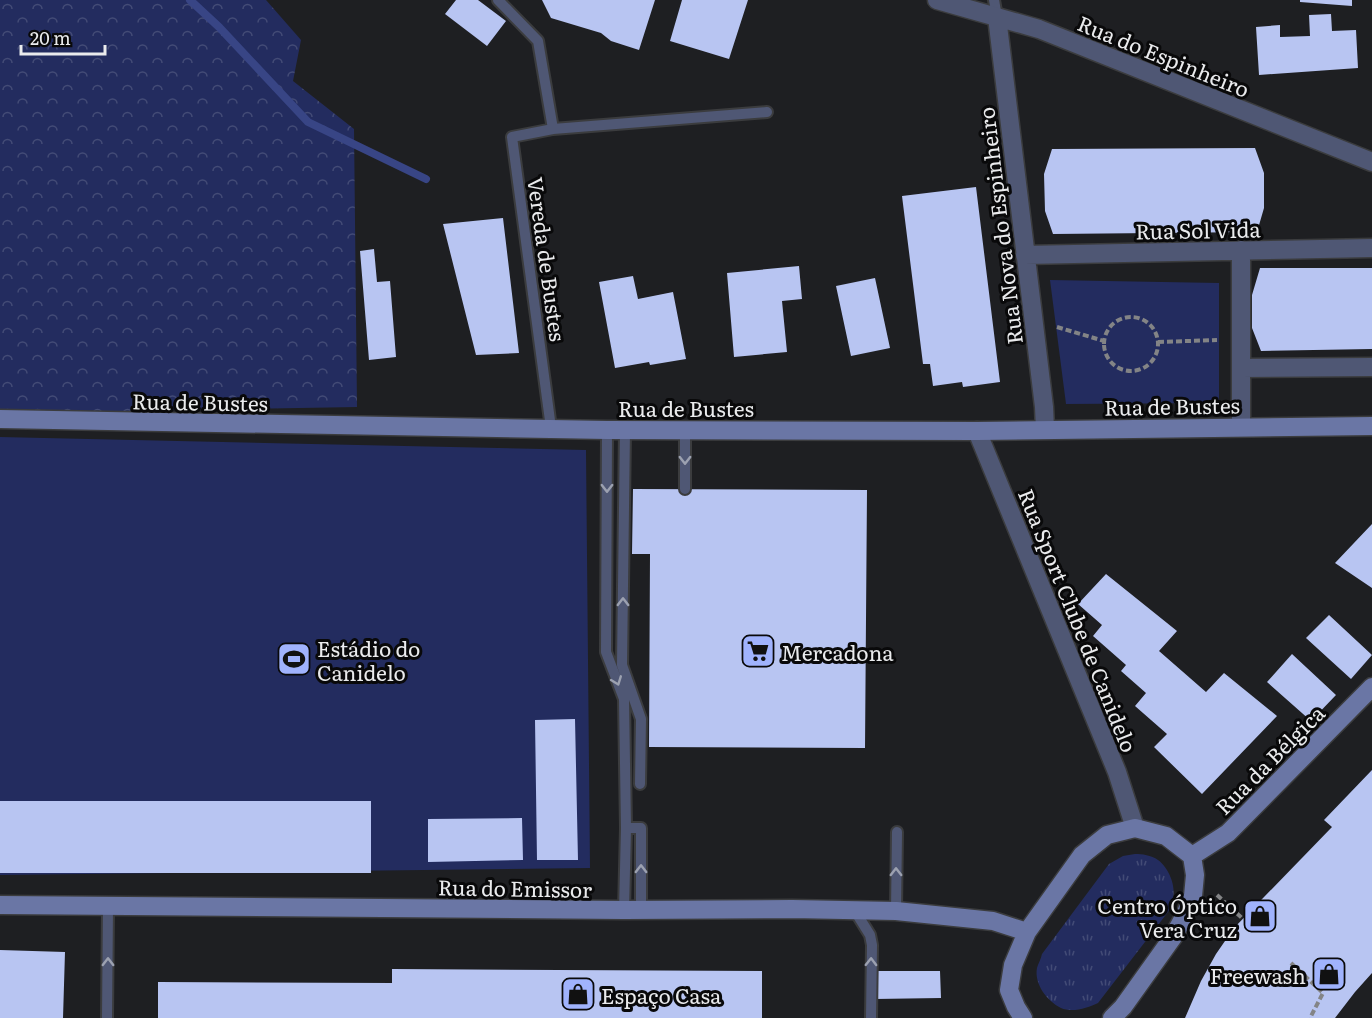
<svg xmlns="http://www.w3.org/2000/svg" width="1372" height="1018" viewBox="0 0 1372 1018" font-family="Literata,serif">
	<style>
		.grass { fill: url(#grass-tufts) }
		.forest { fill: url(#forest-crowns) }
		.green { fill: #232c5f }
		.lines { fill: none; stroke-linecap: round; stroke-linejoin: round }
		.stream { stroke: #384585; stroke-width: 8 }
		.building { fill: #b8c5f2 }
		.lane-casing { stroke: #3b3c3e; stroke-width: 14 }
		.street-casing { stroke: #3b3c3e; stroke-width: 21 }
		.secondary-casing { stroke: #3b3c3e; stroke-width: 21 }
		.path { stroke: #838486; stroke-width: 4; stroke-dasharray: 6 3; stroke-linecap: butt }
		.lane { stroke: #4f5774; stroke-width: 10 }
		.street { stroke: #4f5774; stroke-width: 18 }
		.secondary { stroke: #6a76a5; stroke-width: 18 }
		.oneway { stroke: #9ca1b0 }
		.labels { text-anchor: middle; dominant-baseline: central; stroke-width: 6; stroke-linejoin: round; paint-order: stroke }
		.street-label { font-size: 21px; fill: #eaebed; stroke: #09090a }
		.poi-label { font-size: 21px; fill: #eaebed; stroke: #09090a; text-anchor: start }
	</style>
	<defs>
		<pattern id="grass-tufts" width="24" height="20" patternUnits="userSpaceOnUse" patternTransform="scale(1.5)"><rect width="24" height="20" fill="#232c5f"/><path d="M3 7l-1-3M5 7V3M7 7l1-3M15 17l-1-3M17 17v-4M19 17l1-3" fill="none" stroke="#434b76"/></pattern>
		<pattern id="forest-crowns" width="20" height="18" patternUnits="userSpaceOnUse" patternTransform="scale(1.5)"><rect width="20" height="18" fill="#232c5f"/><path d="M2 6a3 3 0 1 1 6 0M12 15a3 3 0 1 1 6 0" fill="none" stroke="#434b76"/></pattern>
	</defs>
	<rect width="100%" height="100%" fill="#1e1f22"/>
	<path class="grass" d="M1135,854C1142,854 1151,855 1158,860C1169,868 1176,886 1173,899C1173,903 1170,908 1168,912L1098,1003C1088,1008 1072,1013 1061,1008C1047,1001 1034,984 1037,968C1038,964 1041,959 1042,954L1109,864L1123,856Z"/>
	<path class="forest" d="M0,0H266L301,40L293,81L354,129L357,407L0,413Z"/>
	<path class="green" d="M1050,280L1219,283V403L1066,404Z
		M0,437L586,450L590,868L0,875Z"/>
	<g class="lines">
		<path class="stream" d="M190,0L219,27L308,122L426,179"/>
	</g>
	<path class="building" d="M456,0H478L506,21L487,46L445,14Z
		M542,0H655L639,50L611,41L601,33L551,18Z
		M682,0H748L729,59L670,41Z
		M1300,0H1352V6L1300,2Z
		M1331,14L1332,31L1356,30L1358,68L1259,75L1256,27L1280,25V37L1310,36L1309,15Z
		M1255,148L1264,173V208L1257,232L1053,234L1045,211L1044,174L1052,149Z
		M976,187L1000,382L963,387L962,382L933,386L930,364H923L902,196Z
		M503,218L519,353L476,355L443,224Z
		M374,249L377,282L390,281L396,357L369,360L360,251Z
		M799,266L802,299L782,301L787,352L734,357L727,273Z
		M1260,268H1372V349L1261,351L1252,328V295Z
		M633,276L638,299L673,292L686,359L650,365L649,362L615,368L599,282Z
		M875,278L890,348L851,356L836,286Z
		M633,489L867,490L865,748L649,747L650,554H632Z
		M1372,524V588L1335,563Z
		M1106,574L1177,631L1159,651L1206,692L1224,673L1277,716L1202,794L1154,747L1167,734L1135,706L1146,693L1121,671L1126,665L1093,636L1102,625L1078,604Z
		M1329,615L1372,655L1351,679L1306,638Z
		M1292,654L1336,695L1311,721L1267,682Z
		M575,719L578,860H537L535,720Z
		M1372,770V973L1355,992L1335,1018H1185L1201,981L1216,954L1234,928L1332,827L1324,820Z
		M0,801H371V873H0Z
		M522,818L523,860L428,862V819Z
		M0,950L65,952L63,1018H0Z
		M392,969L762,971V1018H158V982L392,983Z
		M874,971H940L941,998L875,999Z"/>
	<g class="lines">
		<g class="lane-casing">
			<path id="lane" d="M498,0L538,41L553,129
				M994,0L997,17
				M551,428L512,137L553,129L767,112
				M625,429L622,665L641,719L640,784
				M607,430L606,652L624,699L626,828L624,910
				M685,489V430
				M626,828H641V910
				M855,911L870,935L872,945L871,1018
				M896,911L897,832
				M107,1018L108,906"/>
		</g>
		<g class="street-casing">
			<path id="street" d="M937,0L1039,29L1372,162
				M997,17L1044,407L1045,429
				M1241,250V427
				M1025,255L1372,248
				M1241,368L1372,367
				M977,431L1117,772L1135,828"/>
		</g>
		<g class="secondary-casing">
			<path id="secondary" d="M0,419L607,430L977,431L1372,426
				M1192,856L1228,833L1372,687
				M0,905L624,910L792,909L896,911L993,921L1027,932
				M1023,1018L1016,1007L1009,990L1013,965L1027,932L1082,855L1107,835L1135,828L1166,836L1192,856L1195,875L1193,896L1185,915L1173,937L1123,1007L1112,1018"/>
		</g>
		<path class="path" d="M1104 344a27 27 0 1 1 54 0a27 27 0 1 1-54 0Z
			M1057,327L1104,341
			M1158,342L1217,340
			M1217,895L1243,919
			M1291,963L1323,993L1310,1018"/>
		<use href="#lane" class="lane"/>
		<use href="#street" class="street"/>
		<use href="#secondary" class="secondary"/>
	</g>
	<defs><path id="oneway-chevron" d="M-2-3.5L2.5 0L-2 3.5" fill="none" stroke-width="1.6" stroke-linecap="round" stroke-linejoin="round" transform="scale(1.5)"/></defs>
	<g class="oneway">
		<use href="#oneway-chevron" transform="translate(685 460) rotate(90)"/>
		<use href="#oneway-chevron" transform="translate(607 488) rotate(90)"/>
		<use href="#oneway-chevron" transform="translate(623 602) rotate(-90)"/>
		<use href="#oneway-chevron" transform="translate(617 681) rotate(69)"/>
		<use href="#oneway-chevron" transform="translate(641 869) rotate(-90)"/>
		<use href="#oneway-chevron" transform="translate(896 872) rotate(-90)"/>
		<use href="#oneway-chevron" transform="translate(108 962) rotate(-90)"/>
		<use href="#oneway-chevron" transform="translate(871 962) rotate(-89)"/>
	</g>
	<defs>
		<g id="supermarket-square" transform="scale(1.725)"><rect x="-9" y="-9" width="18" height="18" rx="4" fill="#a0b3fd" stroke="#09090a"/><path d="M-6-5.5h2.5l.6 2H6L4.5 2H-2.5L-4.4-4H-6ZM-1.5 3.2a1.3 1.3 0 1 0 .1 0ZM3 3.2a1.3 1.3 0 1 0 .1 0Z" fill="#111"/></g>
		<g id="stadium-square" transform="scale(1.725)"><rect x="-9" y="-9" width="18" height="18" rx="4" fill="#a0b3fd" stroke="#09090a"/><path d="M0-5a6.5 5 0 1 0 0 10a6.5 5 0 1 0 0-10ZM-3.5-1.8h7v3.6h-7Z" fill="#111"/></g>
		<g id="shop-square" transform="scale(1.725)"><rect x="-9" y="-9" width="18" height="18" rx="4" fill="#a0b3fd" stroke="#09090a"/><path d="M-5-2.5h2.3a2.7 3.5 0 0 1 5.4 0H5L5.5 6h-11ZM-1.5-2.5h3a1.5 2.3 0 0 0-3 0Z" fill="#111"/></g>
	</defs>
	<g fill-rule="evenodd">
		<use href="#supermarket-square" x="758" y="651"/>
		<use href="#stadium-square" x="294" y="659"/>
		<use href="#shop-square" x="1260" y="916"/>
		<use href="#shop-square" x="1329" y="974"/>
		<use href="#shop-square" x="578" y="994"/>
	</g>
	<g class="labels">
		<g class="street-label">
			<text transform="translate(1164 55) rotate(22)">Rua do Espinheiro</text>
			<text transform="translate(999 226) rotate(-97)">Rua Nova do Espinheiro</text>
			<text transform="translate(1198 229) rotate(-1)">Rua Sol Vida</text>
			<text transform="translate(548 259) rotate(82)">Vereda de Bustes</text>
			<text transform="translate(200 401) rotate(1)">Rua de Bustes</text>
			<text transform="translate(1172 405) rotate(-1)">Rua de Bustes</text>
			<text x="686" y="407">Rua de Bustes</text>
			<text transform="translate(1079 620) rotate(68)">Rua Sport Clube de Canidelo</text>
			<text transform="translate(1269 759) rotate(-45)">Rua da Bélgica</text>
			<text transform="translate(515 887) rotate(1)">Rua do Emissor</text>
		</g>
		<g class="poi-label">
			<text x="317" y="647">Estádio do<tspan x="317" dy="24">Canidelo</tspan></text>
			<text x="781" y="651">Mercadona</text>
			<text x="1237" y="904" text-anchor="end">Centro Óptico<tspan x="1237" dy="24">Vera Cruz</tspan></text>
			<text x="1306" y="974" text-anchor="end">Freewash</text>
			<text x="601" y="994">Espaço Casa</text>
		</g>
	</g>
	<path d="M21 45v9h84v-9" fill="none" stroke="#eaebed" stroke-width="3"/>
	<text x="30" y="45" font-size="18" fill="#eaebed" stroke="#09090a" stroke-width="4.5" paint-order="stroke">20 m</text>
</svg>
